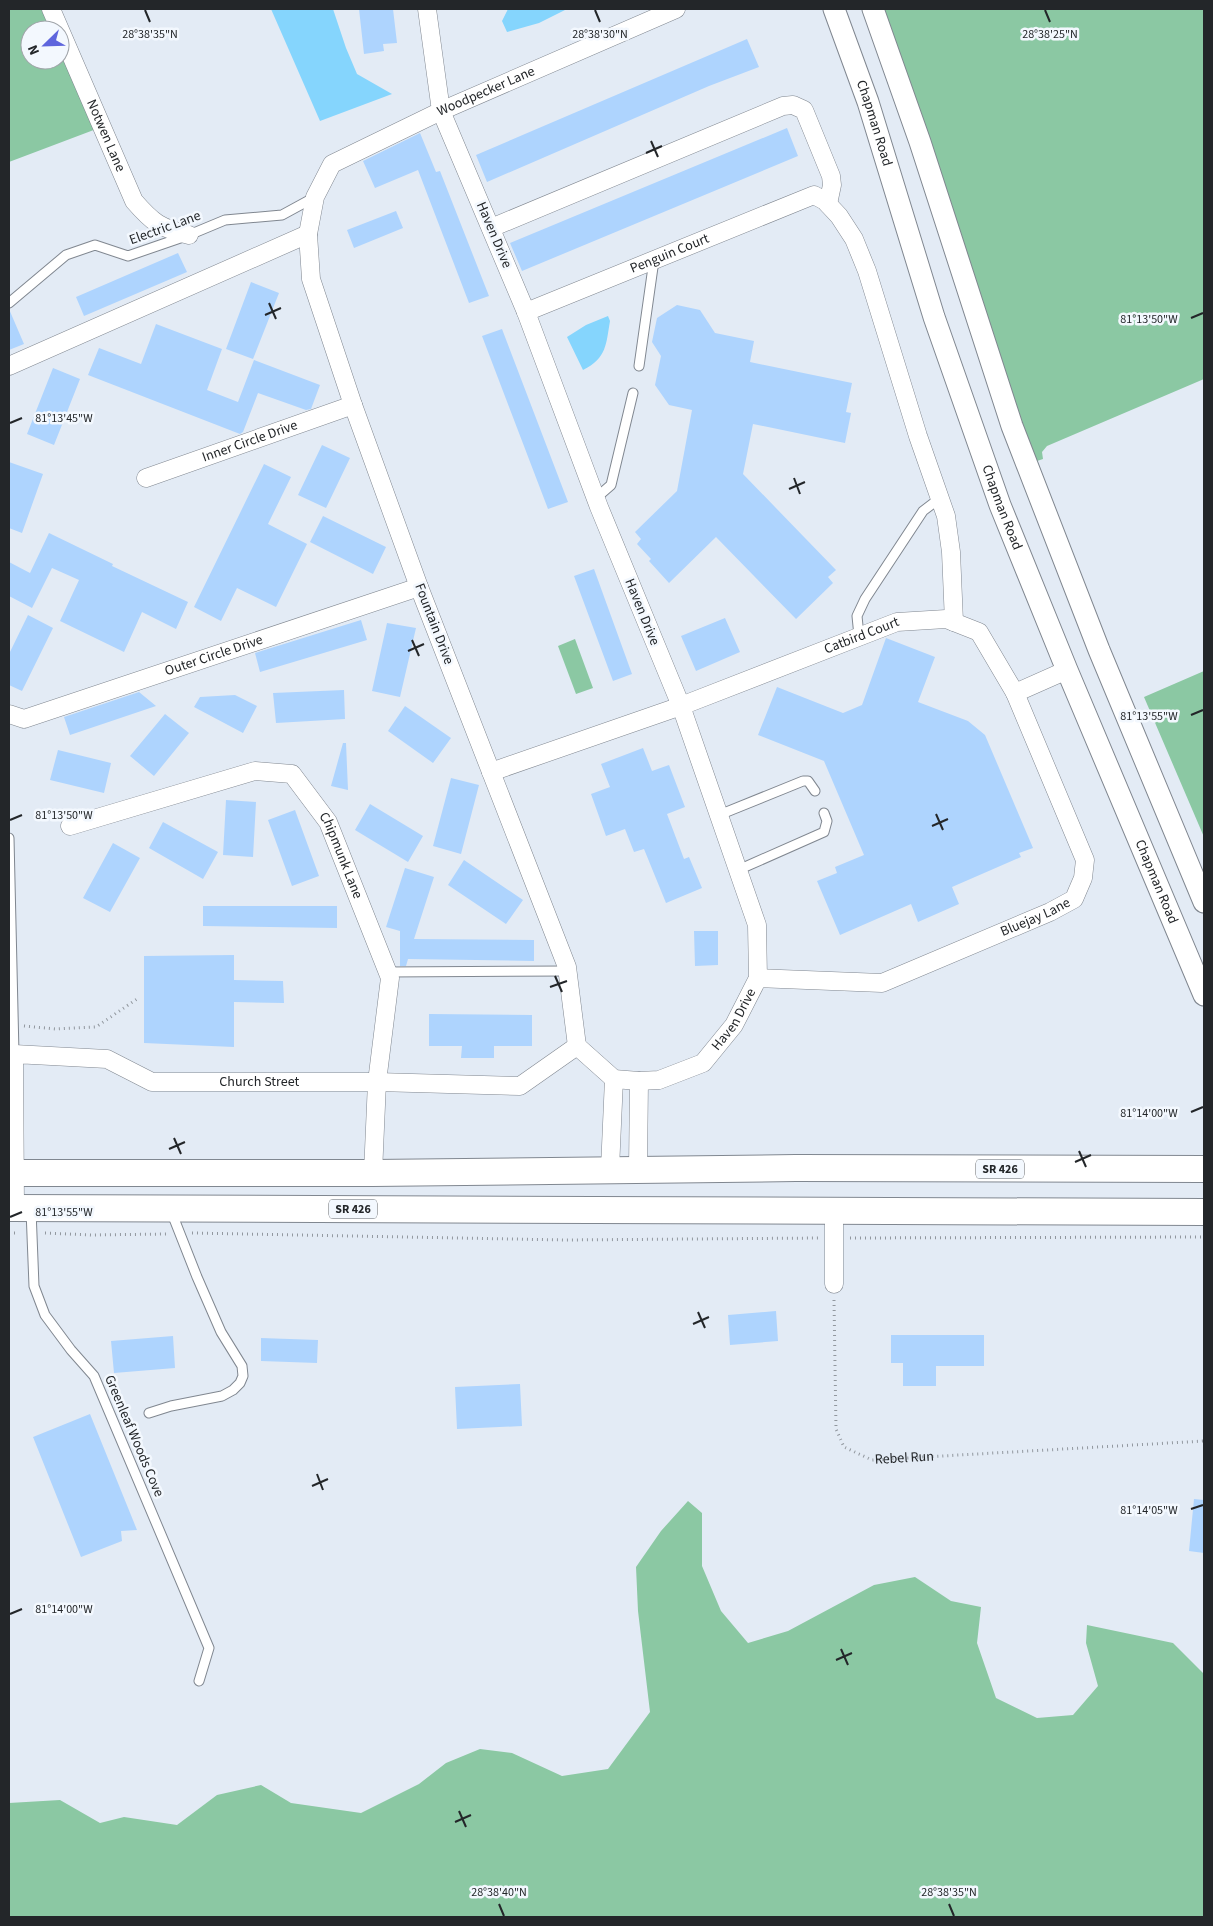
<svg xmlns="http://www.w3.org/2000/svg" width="1213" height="1926" viewBox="0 0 1213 1926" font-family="'Source Sans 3',sans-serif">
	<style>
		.green { fill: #8bc8a3 }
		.water { fill: #85d5fd }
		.building { fill: #aed4fe }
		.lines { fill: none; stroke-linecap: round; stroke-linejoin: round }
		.service-casing { stroke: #808790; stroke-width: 11 }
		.minor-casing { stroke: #808790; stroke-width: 19 }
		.tertiary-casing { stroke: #808790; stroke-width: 23 }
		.primary-casing { stroke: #808790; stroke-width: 28 }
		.path { stroke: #91979e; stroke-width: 3; stroke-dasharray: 1 4; stroke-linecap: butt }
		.service { stroke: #fff; stroke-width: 9 }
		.minor { stroke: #fff; stroke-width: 18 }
		.tertiary { stroke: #fff; stroke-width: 21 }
		.primary { stroke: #fff; stroke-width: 26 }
		.ticks { fill: none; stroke: #232629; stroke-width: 2 }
		.labels { text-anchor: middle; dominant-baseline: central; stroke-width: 5; stroke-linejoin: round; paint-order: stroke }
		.shield { fill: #f3f8fe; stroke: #616569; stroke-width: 1 }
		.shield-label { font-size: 12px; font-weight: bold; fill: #232629 }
		.street-label { font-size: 14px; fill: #232629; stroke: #f3f8fe }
		.ticks-label { font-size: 12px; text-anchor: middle; fill: #232629; stroke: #f3f8fe; stroke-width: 5; stroke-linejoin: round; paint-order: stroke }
	</style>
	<rect width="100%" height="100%" fill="#e3ebf5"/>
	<path class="green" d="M9,9H45L55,30H30V60H60V41L99,128L9,162Z
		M884,9H1204V379L1047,446L1042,452L1043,459L1037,461L1022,423Z
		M575,639L593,688L576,694L558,646Z
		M1204,671V837L1144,697Z
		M688,1501L702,1513V1566L721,1611L748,1643L788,1631L874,1585L915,1577L951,1601L981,1607L977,1643L996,1698L1037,1718L1073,1715L1098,1686L1086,1643L1087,1625L1173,1643L1204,1674V1917H9V1803L60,1800L100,1823L124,1817L177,1825L217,1795L261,1785L291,1803L361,1813L419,1784L446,1763L480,1749L512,1753L562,1776L608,1769L650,1712L638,1611L636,1567L661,1531Z"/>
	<path class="water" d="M271,9H333L346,48L357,74L392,94L320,121Z
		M508,9H567L539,23L507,32L502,21Z
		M608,316L610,321C606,344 607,358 583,370L567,337L586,325Z"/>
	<path class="building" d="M359,9H393L397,43L383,44L384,51L364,54Z
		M747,39L759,67L709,86L487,182L476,155Z
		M787,128L798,156L522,271L510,243Z
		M420,133L436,172L440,171L489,296L469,303L418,170L375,188L363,161Z
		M396,211L403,228L354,248L347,230Z
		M178,253L187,272L84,316L76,297Z
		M251,282L279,293L253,359L226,349Z
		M677,305L700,310L715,333L754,341L750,362L852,383L846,412L851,413L845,443L753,424L743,474L836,570L828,577L833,583L796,619L716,537L669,583L649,561L651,559L637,544L641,539L635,532L677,491L692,410L669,405L655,385L661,356L652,342L657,318Z
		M9,309L24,344L9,350Z
		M156,324L222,349L207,390L238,402L254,360L320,385L311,409L306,410L258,393L243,432L240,434L88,375L99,348L141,364Z
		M502,329L568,502L548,509L482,336Z
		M53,368L80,379L54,445L27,434Z
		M322,445L350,458L326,508L298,495Z
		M9,462L43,474L22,533L9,528Z
		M264,464L291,477L268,524L307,544L276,607L237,588L221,621L194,607Z
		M323,516L386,547L373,574L310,542Z
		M49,533L113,564L112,566L188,602L176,629L142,612L124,652L60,621L79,580L52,568L32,608L9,596V562L30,573Z
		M594,569L632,674L613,681L574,576Z
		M28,615L53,628L22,691L9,685V654Z
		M725,618L740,652L696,671L681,636Z
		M361,620L367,640L260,672L255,653Z
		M387,623L416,628L400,697L372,691Z
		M886,638L935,657L918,702L968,721L985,735L1033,848L1019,853L1021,857L952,887L959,904L918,922L911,904L840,935L817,881L837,873L835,867L864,855L824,761L758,735L777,687L843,713L862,705Z
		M344,690L345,719L276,723L273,693Z
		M139,692L156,706L70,735L64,717Z
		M235,695L257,706L243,733L194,707L200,697Z
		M405,706L451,738L433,763L388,731Z
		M165,714L189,733L154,776L130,756Z
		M343,743H346L348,790L331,786Z
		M643,748L652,771L669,765L685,807L667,814L684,859L689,857L702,888L666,903L644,849L634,852L625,829L606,836L591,794L610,787L601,764Z
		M58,750L111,763L104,793L50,780Z
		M451,778L479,785L461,854L433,846Z
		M226,800L256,802L253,857L223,855Z
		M370,804L423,836L408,862L355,830Z
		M295,810L319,876L292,886L268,820Z
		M163,822L218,852L203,879L149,848Z
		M113,843L140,858L110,912L83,898Z
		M464,860L523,900L506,924L448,885Z
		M405,868L434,877L414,939L534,940V961L408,959L406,966H400V931L386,927Z
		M203,906H337V928L203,926Z
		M694,931H718V965L695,966Z
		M234,955V980L283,981L284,1003L234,1002V1047L144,1043V956Z
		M429,1014L532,1015V1046H494V1058H461L462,1046H429Z
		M776,1311L778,1341L730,1345L728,1315Z
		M891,1335H984V1366H936V1386H903V1363H891Z
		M173,1336L175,1368L114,1373L111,1341Z
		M261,1338L318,1340L317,1363L261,1361Z
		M520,1384L522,1426L457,1429L455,1387Z
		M90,1414L137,1530L121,1531L122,1541L81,1557L33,1437Z
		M1194,1499L1204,1500V1553L1189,1551Z"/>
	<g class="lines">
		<g class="service-casing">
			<path id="service" d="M9,303L66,255L95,245L128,256L189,235L225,220L282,215L315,197
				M639,366L654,260
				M596,498L611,485L633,393
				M859,636L857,616L865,599L923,511L940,498
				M719,815L803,781H808L815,791
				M9,838L14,1054H11
				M738,870L824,832L827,821L824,813
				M387,972L568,971
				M31,1210L34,1286L45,1315L71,1350L94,1376L209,1648L199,1681
				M149,1413L171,1406L222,1396L233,1390L240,1383L243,1376L242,1366L221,1332L197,1277L171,1211"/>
		</g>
		<g class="minor-casing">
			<g id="minor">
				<path id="s2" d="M51,9L134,201C153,223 160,228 189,235"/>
				<path d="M491,228L783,106L793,105L804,110L831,176L832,185L828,204"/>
				<path id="s3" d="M526,312L814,195L825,201L839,216L854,239L867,271L918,436L946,516L951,552L954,622"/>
				<path d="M9,366L308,234"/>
				<path id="s4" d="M146,478L353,405"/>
				<path id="s5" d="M9,714L24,719L419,587"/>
				<path id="s6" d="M491,772L681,706L897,622L946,619L979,632L1015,693"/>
				<path id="s7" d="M70,826L255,771L292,774L328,822L390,978L377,1082L373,1173"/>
				<path id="s8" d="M758,978L882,983L1050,912L1074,899L1083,878L1085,860L1015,693L1067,670"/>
				<path id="s9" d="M577,1046L567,967L419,587L353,405L311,279L308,234L315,197L332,164L441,111L676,9"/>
				<path d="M610,1169L614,1079"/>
				<path d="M638,1169L639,1081"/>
				<path id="s10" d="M15,1208L14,1054L107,1059L152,1082H377L520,1086L577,1046L614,1079L639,1081L659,1080L703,1063L734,1025L758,978L757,925L681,706L599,507L526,312L441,111L427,9"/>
				<path d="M834,1212V1284"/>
			</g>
		</g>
		<g class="tertiary-casing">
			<g id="tertiary">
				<path id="s11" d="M834,9L868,102L934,317L1000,505L1067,670L1204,995"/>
				<path d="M873,9L920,142L1012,426L1099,650L1204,902"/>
			</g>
		</g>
		<g class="primary-casing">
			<path id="primary" d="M9,1173H373L796,1168L1204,1169
				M9,1208L1204,1212"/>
		</g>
		<g class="path">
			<path d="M24,1026L56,1029L96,1027L137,999"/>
			<path d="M9,1233H19"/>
			<path d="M45,1233L91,1235L166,1234"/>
			<path d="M192,1233L565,1240L819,1238"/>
			<path d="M850,1238L1204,1237"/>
			<path id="s1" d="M834,1300L836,1429L844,1447L872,1460L1204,1441"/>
		</g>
		<use href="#service" class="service"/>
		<use href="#minor" class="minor"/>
		<use href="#tertiary" class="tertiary"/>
		<use href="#primary" class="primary"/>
	</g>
	<path class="ticks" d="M145,10L150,22M595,10L600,22M1045,10L1050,22M651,141L658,157M646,153L662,146M269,303L276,319M265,315L281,308M1191,318L1203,313M10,423L22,418M794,478L800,494M789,489L805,482M412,640L419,656M408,651L424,644M1191,715L1203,710M936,814L943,830M10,820L22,815M932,826L948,819M555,976L562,992M550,987L567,981M1191,1112L1203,1107M174,1138L181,1154M169,1149L185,1142M1079,1151L1086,1167M1075,1162L1091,1155M10,1217L22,1212M698,1312L705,1328M693,1324L709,1317M317,1474L323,1490M312,1486L328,1479M1191,1509L1203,1505M10,1614L22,1609M841,1649L848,1665M836,1660L852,1653M459,1811L466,1827M455,1822L471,1815M499,1904L504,1916M949,1904L954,1916"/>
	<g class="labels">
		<g class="shield">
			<rect x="976" y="1159.5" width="48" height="19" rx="4"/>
			<rect x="329" y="1199.5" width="48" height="19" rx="4"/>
		</g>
		<g class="shield-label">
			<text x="1000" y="1169">SR 426</text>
			<text x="353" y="1209">SR 426</text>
		</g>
		<g class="street-label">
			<text stroke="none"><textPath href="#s9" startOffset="1104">Woodpecker Lane</textPath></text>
			<text stroke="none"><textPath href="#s11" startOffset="121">Chapman Road</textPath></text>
			<text stroke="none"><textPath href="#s2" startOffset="138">Notwen Lane</textPath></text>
			<text transform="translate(165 228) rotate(-20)">Electric Lane</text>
			<text transform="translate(494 235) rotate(67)">Haven Drive</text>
			<text stroke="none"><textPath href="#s3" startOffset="155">Penguin Court</textPath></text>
			<text stroke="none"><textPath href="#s4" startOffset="110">Inner Circle Drive</textPath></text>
			<text stroke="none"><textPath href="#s11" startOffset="526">Chapman Road</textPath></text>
			<text transform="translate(642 612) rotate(68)">Haven Drive</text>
			<text transform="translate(434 624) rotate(69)">Fountain Drive</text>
			<text stroke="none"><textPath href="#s6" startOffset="395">Catbird Court</textPath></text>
			<text stroke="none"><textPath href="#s5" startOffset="216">Outer Circle Drive</textPath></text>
			<text stroke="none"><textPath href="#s7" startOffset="326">Chipmunk Lane</textPath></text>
			<text stroke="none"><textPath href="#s11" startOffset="931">Chapman Road</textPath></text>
			<text stroke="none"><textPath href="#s8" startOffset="291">Bluejay Lane</textPath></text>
			<text stroke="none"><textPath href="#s10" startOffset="931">Haven Drive</textPath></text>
			<text stroke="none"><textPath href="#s10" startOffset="405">Church Street</textPath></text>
			<text transform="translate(134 1436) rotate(67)">Greenleaf Woods Cove</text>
			<text stroke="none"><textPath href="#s1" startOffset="212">Rebel Run</textPath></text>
		</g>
	</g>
	<g class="ticks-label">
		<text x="150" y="38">28°38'35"N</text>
		<text x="600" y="38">28°38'30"N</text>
		<text x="1050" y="38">28°38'25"N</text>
		<text x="1149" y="323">81°13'50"W</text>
		<text x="64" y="422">81°13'45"W</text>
		<text x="1149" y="720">81°13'55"W</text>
		<text x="64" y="819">81°13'50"W</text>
		<text x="1149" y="1117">81°14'00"W</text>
		<text x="64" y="1216">81°13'55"W</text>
		<text x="1149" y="1514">81°14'05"W</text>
		<text x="64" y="1613">81°14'00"W</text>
		<text x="499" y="1896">28°38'40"N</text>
		<text x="949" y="1896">28°38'35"N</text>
	</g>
	<rect width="1213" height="1926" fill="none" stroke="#232629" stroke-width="20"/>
	<g transform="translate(45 45) rotate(247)"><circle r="24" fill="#f3f8fe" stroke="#a0a4a9"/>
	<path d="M0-4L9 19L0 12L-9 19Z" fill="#5e65dd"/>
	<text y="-8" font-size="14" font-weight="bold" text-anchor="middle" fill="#232629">N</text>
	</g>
</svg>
